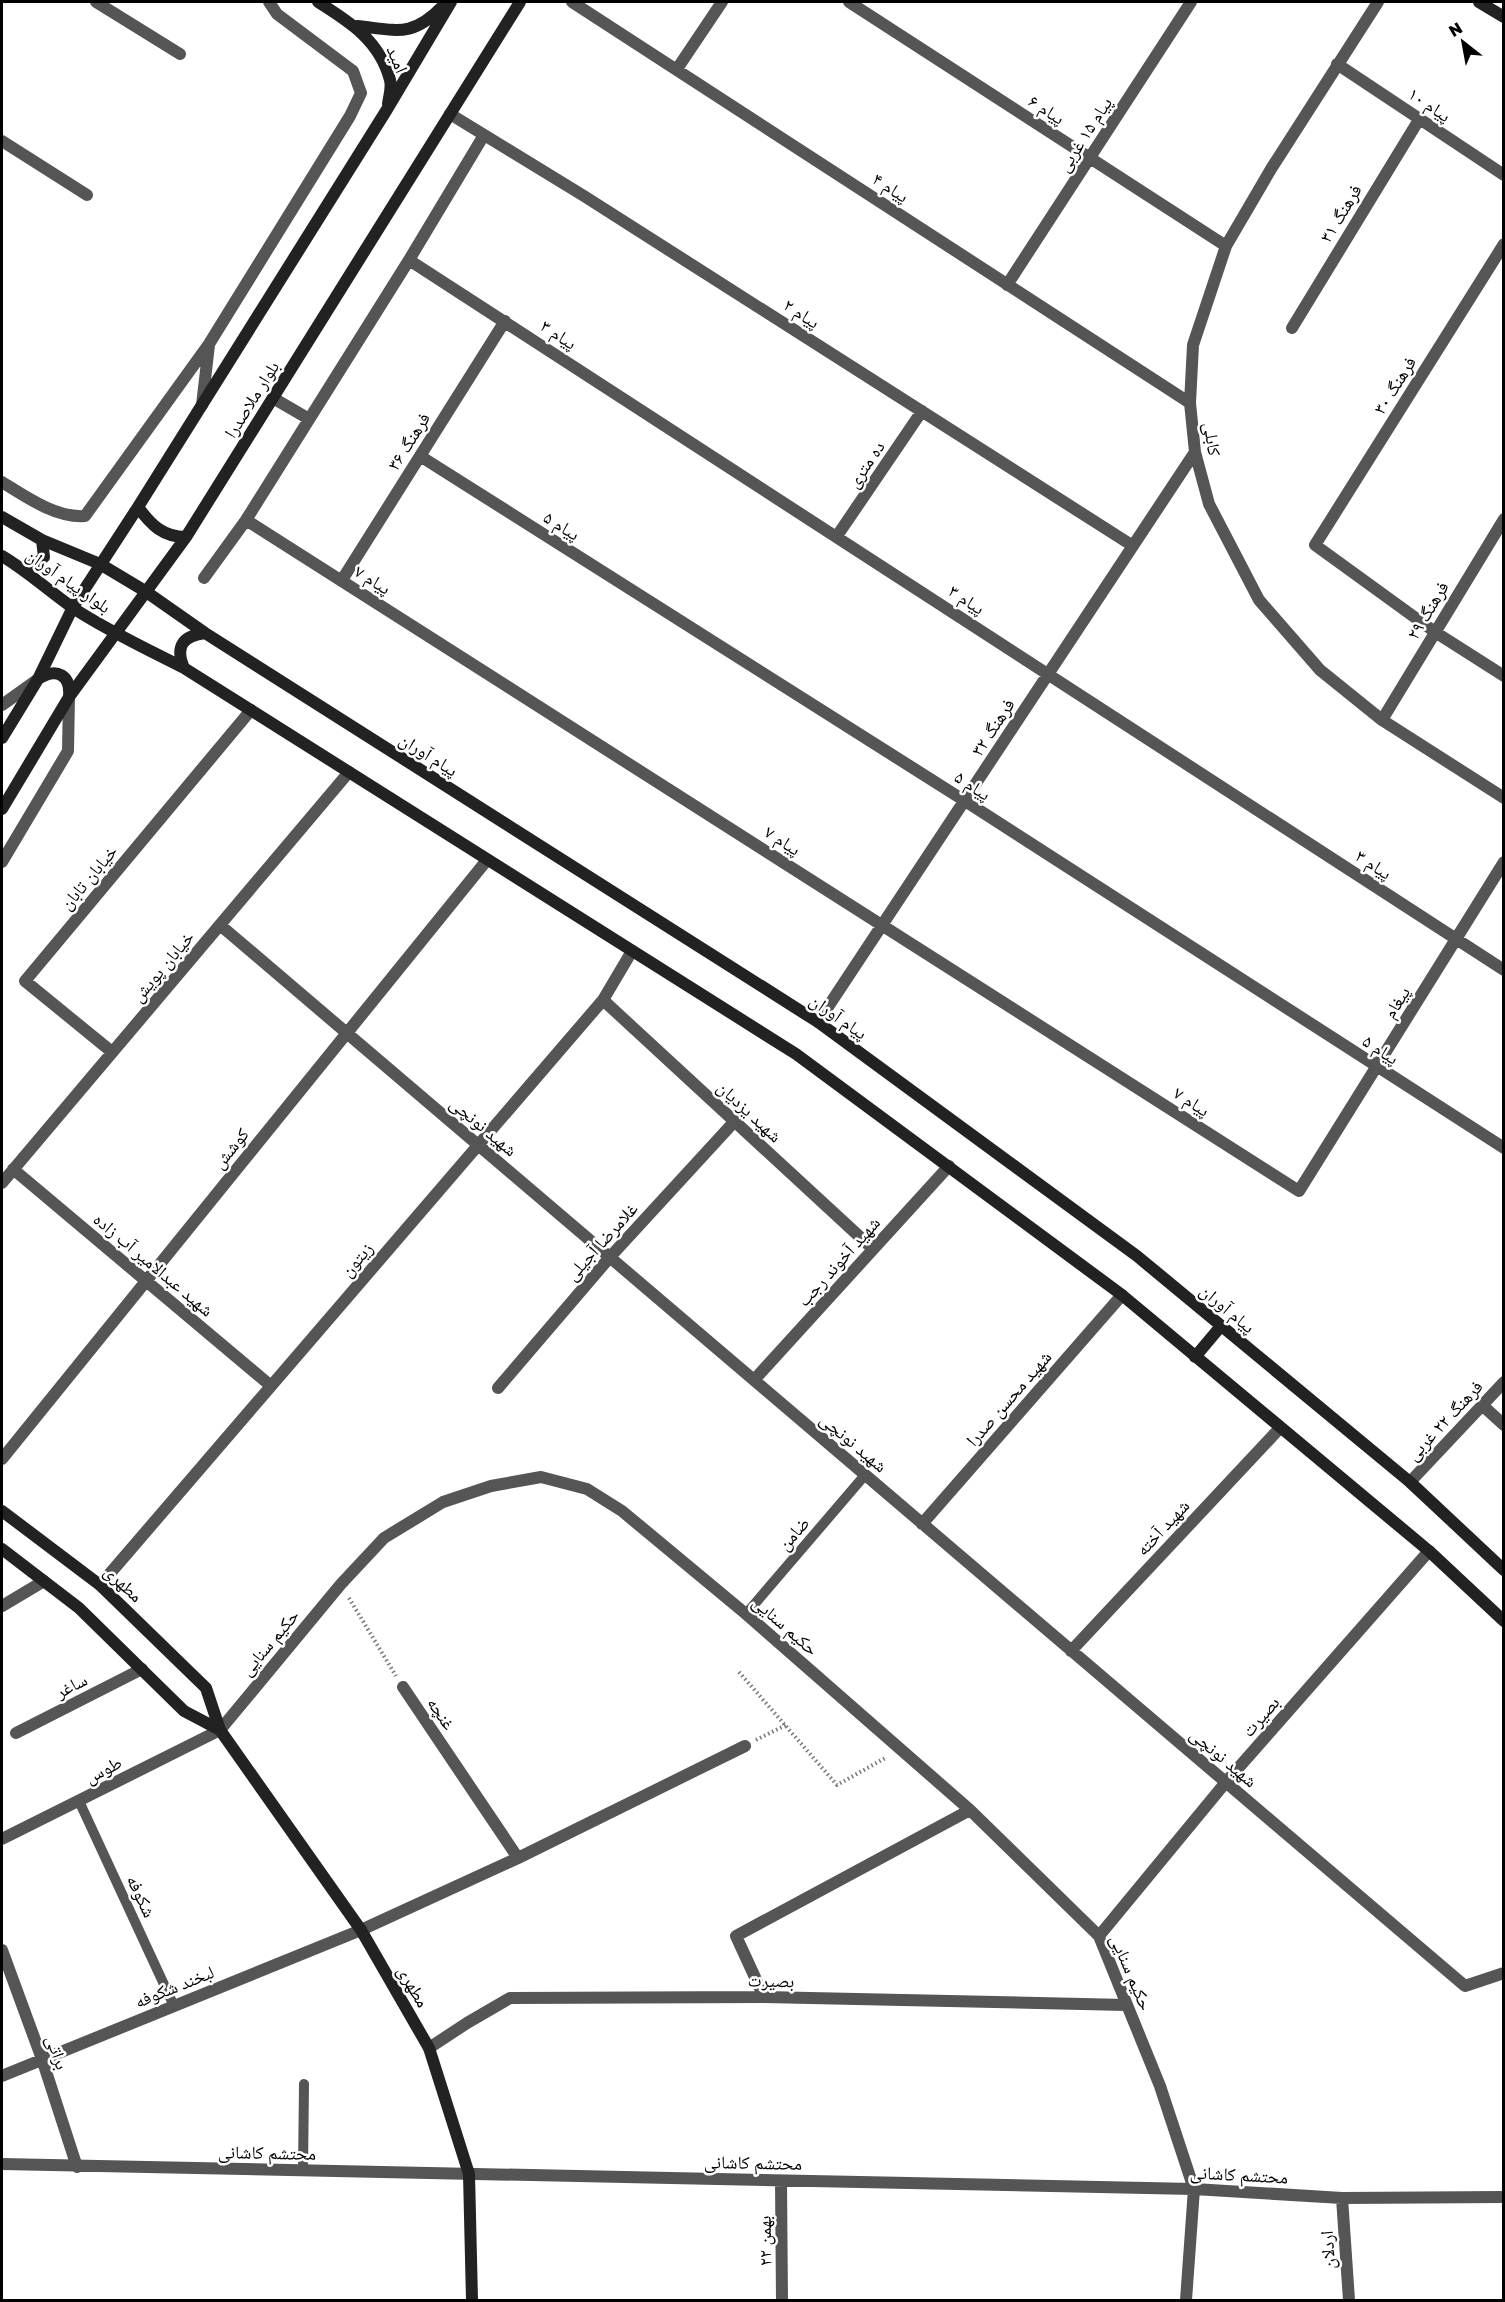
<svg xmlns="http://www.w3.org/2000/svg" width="1505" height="2302" viewBox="0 0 1505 2302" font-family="'Golos Text','Noto Naskh Arabic',sans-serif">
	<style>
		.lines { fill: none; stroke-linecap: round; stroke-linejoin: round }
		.path { stroke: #777; stroke-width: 4; stroke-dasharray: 1.5 3; stroke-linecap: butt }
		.lane { stroke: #555; stroke-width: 10 }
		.street { stroke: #555; stroke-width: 12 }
		.secondary { stroke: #222; stroke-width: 12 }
		.labels { text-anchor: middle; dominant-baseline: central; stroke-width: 5; stroke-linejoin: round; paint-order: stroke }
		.street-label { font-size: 18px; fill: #000; stroke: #fff }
	</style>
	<rect width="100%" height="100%" fill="#fff"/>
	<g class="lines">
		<path class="path" d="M349,1598L396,1676
			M739,1672L837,1785L887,1757
			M756,1740L786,1725"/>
		<path class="lane" d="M746,1614L865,1475
			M79,1801L174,2006
			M303,2171L304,2084"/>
		<path class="street" d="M96,2L180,54
			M572,2L1190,403
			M849,2L1226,246
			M1378,2L1271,169L1226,246L1193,345L1190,403L1195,452L1209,504L1259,600L1320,670L1382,720L1504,798
			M1337,64L1504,175
			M677,69L722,2
			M450,114L584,196L1133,546
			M2,141L87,195
			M1504,244L1315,545L1435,632L1504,676
			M409,260L1504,970
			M1007,285L1191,2
			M1292,328L1420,118
			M273,398L309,419
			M202,405L209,345
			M420,456L965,801L1504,1148
			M2,482C26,497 56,518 85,516L209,344L350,116L361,93L353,71L277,14L269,2
			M246,520L1299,1191L1504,862
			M837,536L922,411
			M204,578L246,520L409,260L484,135
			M342,580L505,321
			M2,705L37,680
			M1382,720L1504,519
			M2,862L68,751L69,697
			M220,925L1465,1986L1504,1973
			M603,1000L873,1249
			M818,1022L1195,452
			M112,1052L25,981L251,710
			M13,1169L271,1386
			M2,1183L349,772
			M754,1380L949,1166
			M498,1388L610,1257L734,1122
			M1482,1405L1504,1425
			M2,1459L487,860
			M1410,1482L1504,1382
			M922,1524L1122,1295
			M100,1585L603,1000L632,951
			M2,1606L44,1581
			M1071,1651L1280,1428
			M403,1687L518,1858
			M16,1733L142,1669
			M2,1839L220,1730L341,1584L384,1538L443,1502L491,1486L541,1477L587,1489L622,1511L746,1614L970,1810L1099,1936L1160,2086L1194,2189L1186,2300
			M1099,1936L1226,1782L1429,1551
			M2,1950L42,2059L77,2167
			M764,1997L736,1936L970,1810
			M429,2048L467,2023L510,1998L764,1997L1126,2005
			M2,2076L361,1930L518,1858L745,1746
			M2,2164L1194,2189L1342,2198L1504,2197
			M781,2181L782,2300
			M1342,2198L1349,2300"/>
		<path class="secondary" d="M318,2C350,22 380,41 390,80C392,87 389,97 388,104
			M1479,2L1504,17
			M357,26C397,30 412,38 443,6
			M138,507C151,525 163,537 186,537
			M2,517L42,540L100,564L145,591L205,633L818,1022L1137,1256L1410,1482L1504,1570
			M2,556C27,571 49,591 73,608C108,631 147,649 184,668L796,1054L1122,1295L1429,1551L1504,1621
			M23,568L37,563L44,557L42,540
			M184,668C175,647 182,636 205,633
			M38,679C57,667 71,675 69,697
			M2,738L38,679L73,607L138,507L386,111L451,2
			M2,809L69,697L186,537L520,2
			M1195,1357L1221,1326
			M2,1511L100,1585L206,1688L220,1730L361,1930L429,2048L469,2174L472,2300
			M2,1549L79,1608L184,1711L220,1730"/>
	</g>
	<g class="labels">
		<g class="street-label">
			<text transform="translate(398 59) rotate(67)">امید</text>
			<text transform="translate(1430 104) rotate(34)">پیام ۱۰</text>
			<text transform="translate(1047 109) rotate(33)">پیام ۶</text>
			<text transform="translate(1084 134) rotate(-57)">پیام ۱۵ غربی</text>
			<text transform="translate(891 187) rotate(33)">پیام ۴</text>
			<text transform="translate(1340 213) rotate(-59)">فرهنگ ۳۱</text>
			<text transform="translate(802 313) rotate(33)">پیام ۲</text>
			<text transform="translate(559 334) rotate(33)">پیام ۳</text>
			<text transform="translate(1394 385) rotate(-58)">فرهنگ ۳۰</text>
			<text transform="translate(251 399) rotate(-58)">بلوار ملاصدرا</text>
			<text transform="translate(1213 439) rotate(82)">کابلی</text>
			<text transform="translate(408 441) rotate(-58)">فرهنگ ۳۶</text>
			<text transform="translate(865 464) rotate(-56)">ده متری</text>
			<text transform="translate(562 525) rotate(32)">پیام ۵</text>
			<text transform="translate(373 579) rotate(32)">پیام ۷</text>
			<text transform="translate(69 580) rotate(35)">بلوار پیام آوران</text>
			<text transform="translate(967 599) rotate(33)">پیام ۳</text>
			<text transform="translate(1427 610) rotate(-59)">فرهنگ ۲۹</text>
			<text transform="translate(992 727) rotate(-57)">فرهنگ ۳۲</text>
			<text transform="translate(429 754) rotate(32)">پیام آوران</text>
			<text transform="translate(973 785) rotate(33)">پیام ۵</text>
			<text transform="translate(783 840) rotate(33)">پیام ۷</text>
			<text transform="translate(1374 864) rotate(33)">پیام ۳</text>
			<text transform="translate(88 877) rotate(-50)">خیابان تابان</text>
			<text transform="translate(162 966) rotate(-50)">خیابان پویش</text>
			<text transform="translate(1396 1002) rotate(-58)">پیغام</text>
			<text transform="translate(839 1016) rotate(35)">پیام آوران</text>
			<text transform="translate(1381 1049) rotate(33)">پیام ۵</text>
			<text transform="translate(1192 1101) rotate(33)">پیام ۷</text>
			<text transform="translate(750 1111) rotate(43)">شهید یزدیان</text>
			<text transform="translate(484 1126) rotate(40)">شهید نونچی</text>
			<text transform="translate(230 1148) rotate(-51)">کوشش</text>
			<text transform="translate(601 1241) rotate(-48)">غلامرضا آجیلی</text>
			<text transform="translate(356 1259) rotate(-49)">زیتون</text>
			<text transform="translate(838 1261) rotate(-48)">شهید آخوند رجب</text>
			<text transform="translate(154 1264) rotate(40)">شهید عبدالامیر آب زاده</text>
			<text transform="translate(1228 1308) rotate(40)">پیام آوران</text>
			<text transform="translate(1008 1398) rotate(-49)">شهید محسن صدرا</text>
			<text transform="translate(1444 1420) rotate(-47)">فرهنگ ۲۲ غربی</text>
			<text transform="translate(854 1442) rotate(40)">شهید نونچی</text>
			<text transform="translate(1162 1527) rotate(-47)">شهید آخته</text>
			<text transform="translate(793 1533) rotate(-49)">ضامن</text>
			<text transform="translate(124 1583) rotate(43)">مطهری</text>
			<text transform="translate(786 1625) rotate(41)">حکیم سنایی</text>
			<text transform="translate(269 1642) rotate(-50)">حکیم سنایی</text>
			<text transform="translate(71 1685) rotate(-27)">ساغر</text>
			<text transform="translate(442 1713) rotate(56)">غنچه</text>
			<text transform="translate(1260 1716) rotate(-49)">بصیرت</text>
			<text transform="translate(1224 1757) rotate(40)">شهید نونچی</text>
			<text transform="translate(103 1769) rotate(-27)">طوس</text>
			<text transform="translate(142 1896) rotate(65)">شکوفه</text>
			<text transform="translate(1132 1972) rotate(67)">حکیم سنایی</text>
			<text transform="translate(771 1980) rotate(1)">بصیرت</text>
			<text transform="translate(174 1986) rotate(-22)">لبخند شکوفه</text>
			<text transform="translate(414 1986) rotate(60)">مطهری</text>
			<text transform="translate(58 2052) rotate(71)">براتی</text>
			<text transform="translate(267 2152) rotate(1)">محتشم کاشانی</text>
			<text transform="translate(753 2162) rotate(1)">محتشم کاشانی</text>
			<text transform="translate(1239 2174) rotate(3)">محتشم کاشانی</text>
			<text transform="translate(764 2241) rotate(-91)">۲۲ بهمن</text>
			<text transform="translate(1327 2250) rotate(-94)">اردلان</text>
		</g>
	</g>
	<rect width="1505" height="2302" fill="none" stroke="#000000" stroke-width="6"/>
	<g transform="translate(1463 42) rotate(329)" stroke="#ffffff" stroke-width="4.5" paint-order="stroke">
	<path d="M0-4.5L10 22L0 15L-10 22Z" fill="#000000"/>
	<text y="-9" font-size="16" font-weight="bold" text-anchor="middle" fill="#000000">N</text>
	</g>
</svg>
